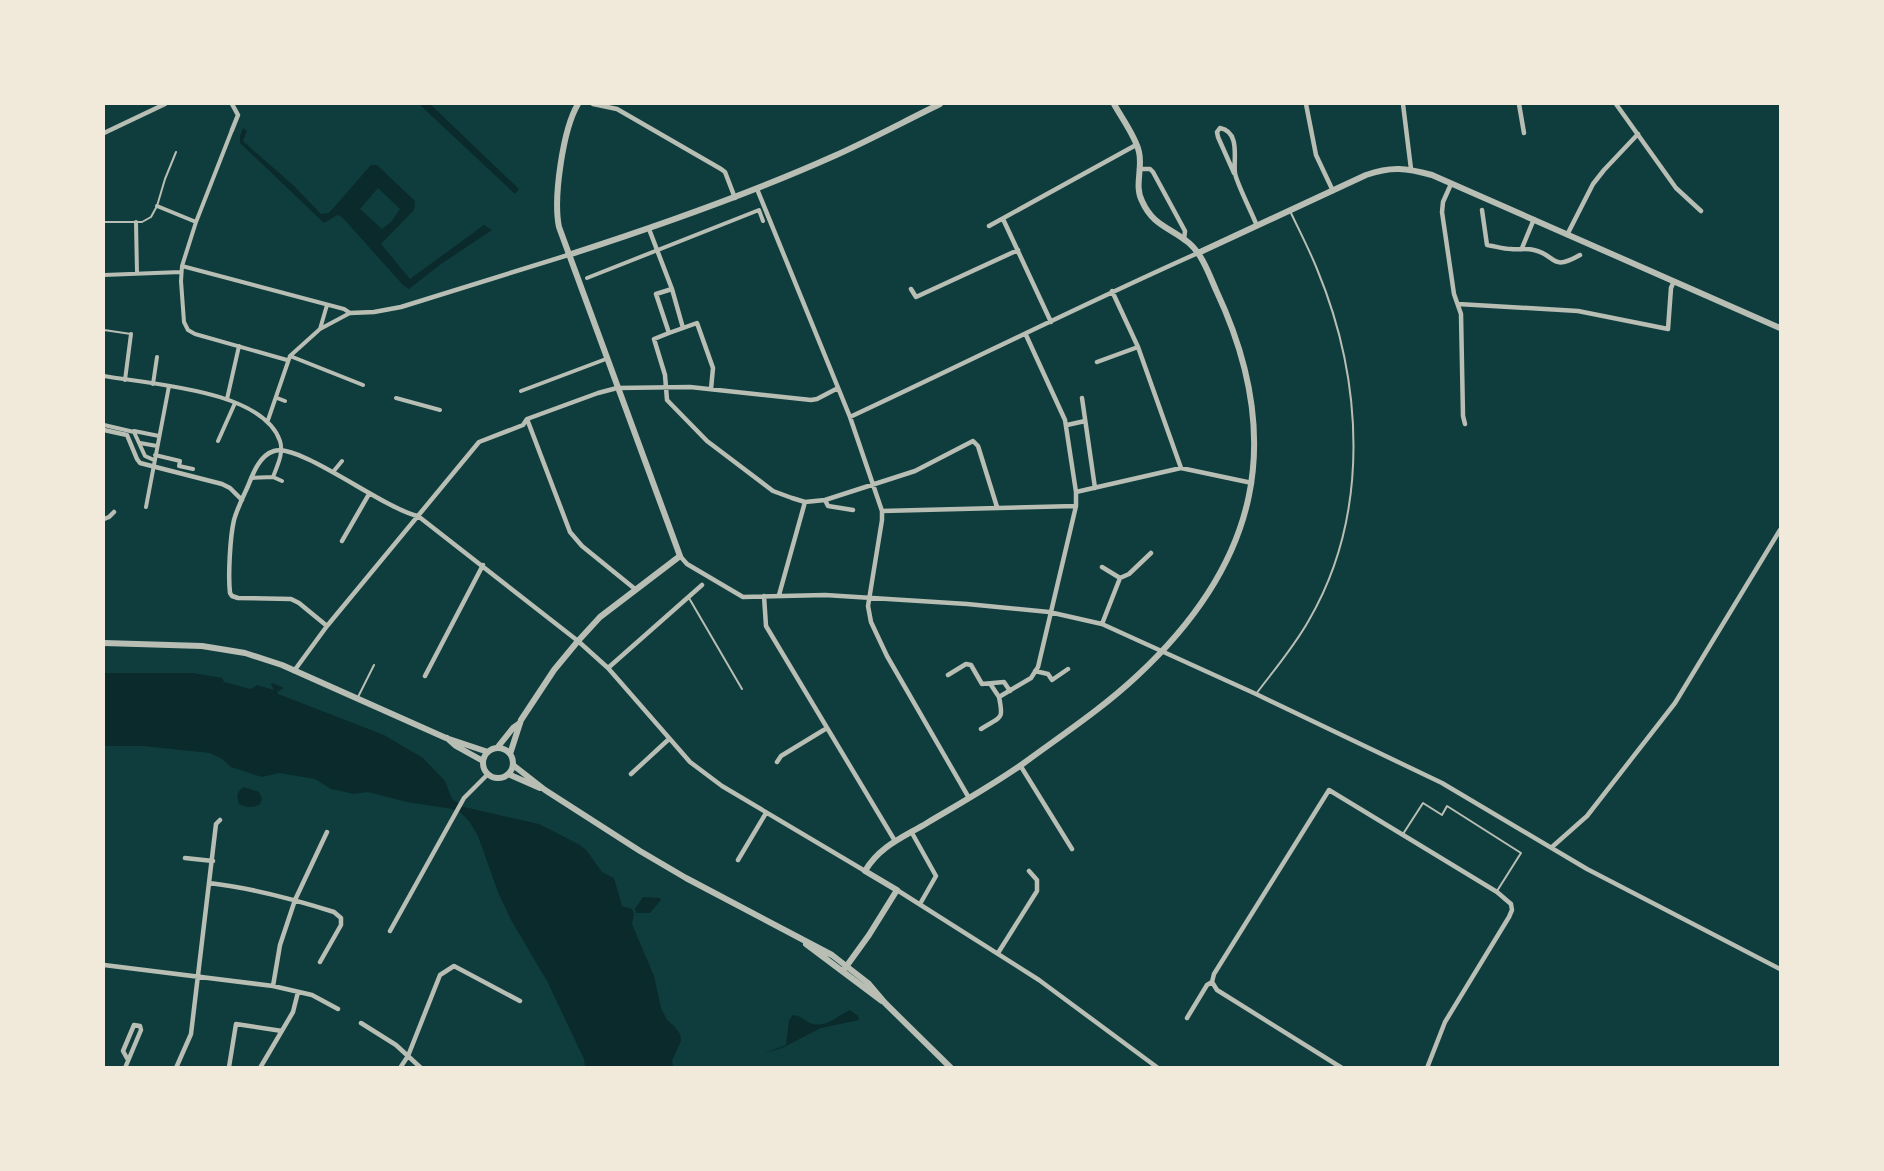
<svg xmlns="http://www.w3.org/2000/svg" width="1884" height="1171" viewBox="0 0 1884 1171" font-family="'IBM Plex Sans',sans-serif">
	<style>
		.water { fill: #0a2a2b; fill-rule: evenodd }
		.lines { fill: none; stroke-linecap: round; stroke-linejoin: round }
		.service { stroke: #b8beb3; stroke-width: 2 }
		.pedestrian { stroke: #b8beb3; stroke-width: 4 }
		.minor { stroke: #b8beb3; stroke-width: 4.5 }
		.tertiary { stroke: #b8beb3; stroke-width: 6 }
	</style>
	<rect width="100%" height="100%" fill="#0f3d3e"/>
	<path class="water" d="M419,104H430L519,189L515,194Z
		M243,128L247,131L243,141L294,186L321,214L329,213L371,165H377L415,201L414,210L381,244L410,279L484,225L492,230L441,264L409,289L403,285L342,217L337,215L324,223L240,143V136ZM378,188L400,209L391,222L382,229L360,209Z
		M104,673H193L222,678L224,682L251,689L257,685L274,690L271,684L272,683L284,688L277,692L278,694L384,735L423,758L445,781L452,799L464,807L539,824L580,845L587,851L602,872L614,878L622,906L632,909L634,914L632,924L654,976L661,1008L667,1020L674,1026L680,1034L681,1041L672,1061L673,1067H585L584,1059L547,981L511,920L498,892L478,836L469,821L461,813L452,809L407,802L368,792L354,794L331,789L315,779L279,773L262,777L231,767L222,759L210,753L143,746H104Z
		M244,787L259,792L262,799L260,804C252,808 247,808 239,804C236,796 237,791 244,787Z
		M643,897L660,898L661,900L650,913H636L635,909Z
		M850,1010L858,1016L859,1020L821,1028L782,1048L763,1054L786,1045L789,1020L793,1015C799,1015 804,1020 810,1023C827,1029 836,1016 850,1010Z"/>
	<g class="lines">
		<path class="service" d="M104,222H142L151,217L157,206L165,179L176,152
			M104,330L131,334
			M689,598L742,689
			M1256,694C1274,670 1294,647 1309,620C1371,513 1363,380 1317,269C1309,249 1299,230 1290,211
			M358,697L374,665
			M1403,834L1423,803L1442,815L1447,806L1521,853L1497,891"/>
		<path class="pedestrian" d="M232,130L196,222L182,266L181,281L184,322L188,330L195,334L287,360
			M157,206L196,222
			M136,222L137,273
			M182,266L344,309L350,313L320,329L290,356L268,420
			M104,275L181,272
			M587,278L759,210L763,221
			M320,329L327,305
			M290,356L363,385
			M104,376C149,384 263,390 280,441C284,453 277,466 273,477L251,478
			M125,380L131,334
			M153,384L157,357
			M521,391L606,359
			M277,398L285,401
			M396,398L440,410
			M227,399L239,346
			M104,425L134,432L145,456L154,460
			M134,431L159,436
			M218,441L235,403
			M140,443L157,446
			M155,455L180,461L179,466L193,469
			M333,472L342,461
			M273,477L282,481
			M146,507L169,386"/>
		<path class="minor" d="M232,104L238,115L232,130
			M593,104L617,109L721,169L725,172L735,198
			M1306,104L1316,155L1333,191
			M1403,104L1411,169
			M1519,104L1524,133
			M1616,104L1676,188L1701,211
			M104,133L165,104
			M1139,169H1150L1153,172L1185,231L1184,240
			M1234,173L1218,137L1217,132L1220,128C1241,132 1233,160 1235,173C1236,182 1253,215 1257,226
			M1451,184L1443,202L1442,212L1454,294L1461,314L1463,416L1465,424
			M757,189L850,417L882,511V520L868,606L871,622L887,656L969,798
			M1482,210L1487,245C1495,246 1503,249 1511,249C1519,250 1526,248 1534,250C1557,255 1550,272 1580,255
			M1003,219L1051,322
			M989,226L1136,145
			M649,229L672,289L683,328L669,333L656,294L672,289
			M1567,235L1593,184L1604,170L1638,134
			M1522,248L1534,219
			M911,289L916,297L1018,250
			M1112,291L1138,347L1181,468
			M1458,304L1578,311L1668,329L1671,288L1674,281
			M350,313L374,312L401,307L568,255
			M683,328L697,323L713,368L711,389
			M669,333L654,339L665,375L667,400L707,441L773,491L792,498L805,502L825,500L915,471L973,441L978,446L997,507
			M1097,362L1138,347
			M1082,398L1095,488
			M850,417C966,363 1081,305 1198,253
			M527,419L570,532L582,546L635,589
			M1067,425L1085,421
			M104,430L127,435L137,459L140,463L222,484L230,488L242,500
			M1076,492L1181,468L1252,483
			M825,500L828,506L853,510
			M882,511L1076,506
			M104,519L109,517L114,512
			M342,541L369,494
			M680,556L687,564L743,597L825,595L967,604L1049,612L1102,624L1256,694L1442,783L1587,869L1780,969
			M1102,567L1120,578
			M779,595L805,502
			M764,596L766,626L895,841
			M1102,624L1120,578L1129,574L1151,553
			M327,626L299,603L291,599L238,598L232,596L230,593C228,576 230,537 234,520C237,509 243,497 248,486C253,473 260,455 274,451C300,443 384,509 418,516L578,641L608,668L690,762L722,786L865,871
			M608,668L702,585
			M294,671L327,626L479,442L523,425L527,419L598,393L617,388L690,387L811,400L817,399L838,388
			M1035,671L1048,674L1052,680L1068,669
			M948,675L966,664L971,665L982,684L1004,682L1010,691
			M425,676L483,565
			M991,685L999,697L1031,678L1038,667L1076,506V492L1065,420L1026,335
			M981,729C1001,716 1004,721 999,697
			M777,762L781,756L827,728
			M1020,765L1072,849
			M631,774L669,739
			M912,833L936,876L920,904
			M1552,847L1587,816L1675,703L1780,530
			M185,858L213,861
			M738,860L766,813
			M209,883C253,888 293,899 334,912L341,918V925L320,962
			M897,890L1039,980L1158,1068
			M390,931L464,798L488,774
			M998,953L1037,891V880L1029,871
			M104,965L273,986L312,995L338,1009
			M273,986L280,945L295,900L327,832
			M1187,1018L1207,985L1212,982
			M361,1023L396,1045L421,1068
			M229,1067L236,1024L282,1031
			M125,1068L141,1030L140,1026L134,1025L123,1051L128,1060
			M176,1068L191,1034L216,824L220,820
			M260,1068L293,1012L298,992
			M400,1068L408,1056L440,975L454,966L520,1001
			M1342,1068L1217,990L1212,982L1214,974L1329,790L1497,892L1511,904L1512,910L1509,917L1445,1022L1427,1068"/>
		<path class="tertiary" d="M1198,253L1366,175C1392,166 1406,168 1432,175L1780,328
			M568,255C658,226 747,195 834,156C870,140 905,121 940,104
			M104,643L202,646L245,653L282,665L446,738L488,752
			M447,738L456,746L483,761
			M497,748L513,728L520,723
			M483 763a15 15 0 1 1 30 0a15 15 0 1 1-30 0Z
			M510,754L521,720L554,670L578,641L600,617L680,556L559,227C553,198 563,129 578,104
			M513,765L545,790L640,851L686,878L832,955L868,983L885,1003L951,1068
			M508,774L540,788
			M806,944L882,1001
			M843,971L869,935L897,890L865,871C880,846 902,838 927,823C959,804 993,785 1024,763C1062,735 1103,708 1138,675C1258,563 1287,441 1216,290C1209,274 1202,254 1189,243C1170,227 1153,226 1142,201C1134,186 1143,168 1139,152C1136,137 1121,117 1114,104"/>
	</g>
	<rect width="1884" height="1171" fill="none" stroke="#f1e9da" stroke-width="210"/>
</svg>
